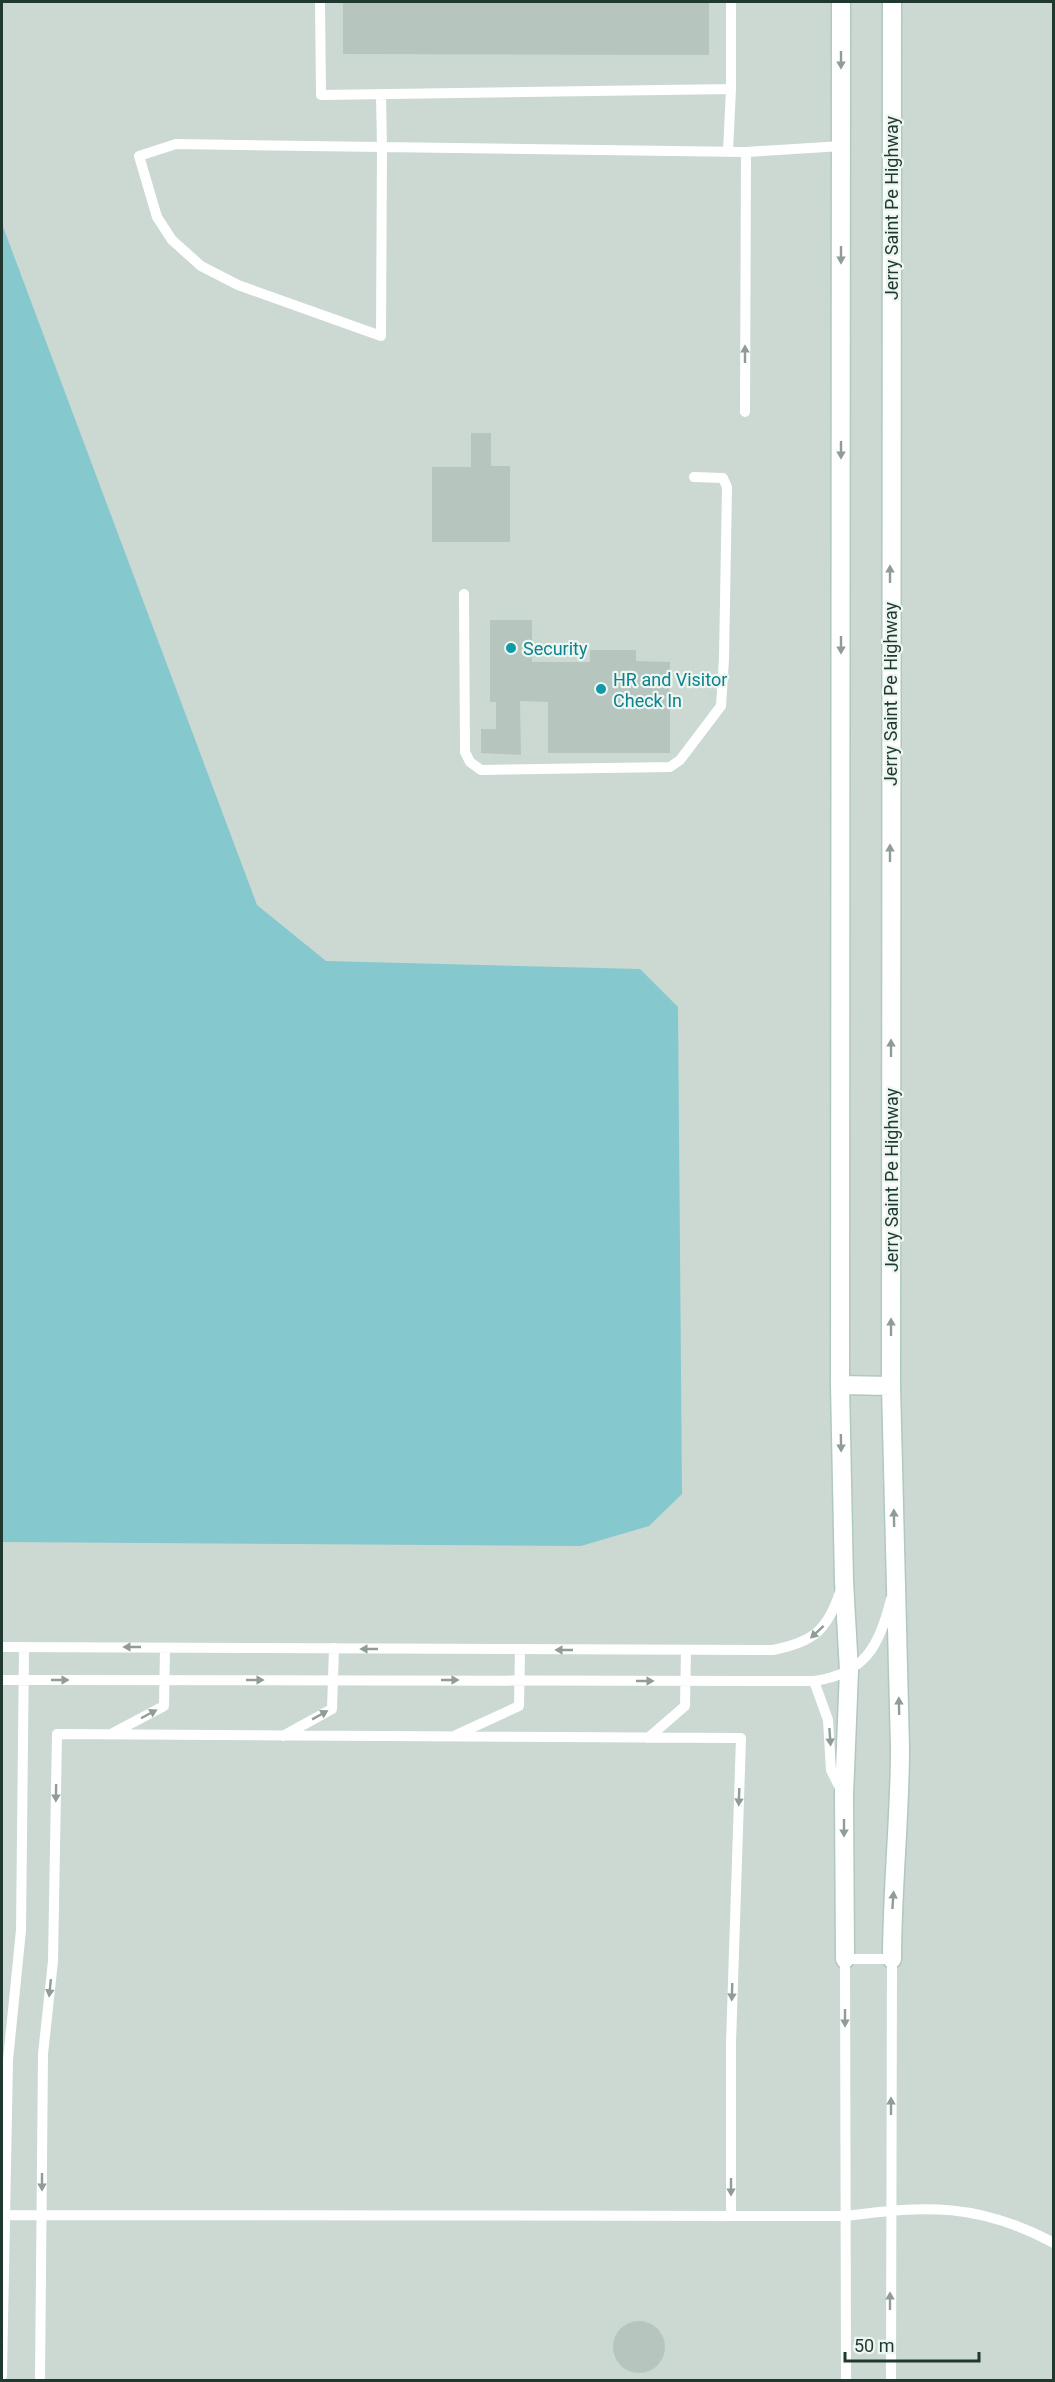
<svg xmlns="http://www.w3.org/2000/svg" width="1055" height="2382" viewBox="0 0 1055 2382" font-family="Roboto,sans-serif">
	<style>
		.built { fill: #cbd9d2 }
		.water { fill: #85c8ce }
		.building { fill: #b6c6bf }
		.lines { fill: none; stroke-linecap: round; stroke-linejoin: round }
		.secondary-casing { stroke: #b1c8be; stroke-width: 21 }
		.lane { stroke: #fff; stroke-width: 10 }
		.secondary { stroke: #fff; stroke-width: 18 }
		.oneway { fill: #8f9c98 }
		.culture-dot { fill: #0f9aa8; stroke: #edf6f1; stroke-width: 2 }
		.labels { text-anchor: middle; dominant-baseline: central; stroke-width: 4.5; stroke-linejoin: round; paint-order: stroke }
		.street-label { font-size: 18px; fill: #1f3830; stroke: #edf6f1 }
		.culture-label { font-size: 18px; fill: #0d838f; stroke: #edf6f1; text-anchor: start }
	</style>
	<rect width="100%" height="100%" fill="#dde9e3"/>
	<path class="built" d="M2,2H1053V2380H2Z"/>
	<path class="water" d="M2,224L257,905L326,961L640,969L678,1007L682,1494L649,1526L581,1546L2,1542Z"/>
	<path class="building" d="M343,2H709V55L343,54Z
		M471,433H491V466H510V542H432V467H471Z
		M490,620H532V662H590V650H636V661L670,662V753H548V702L520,701L521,755L481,753V729H496V702H490Z
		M613 2347a26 26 0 1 1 52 0a26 26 0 1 1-52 0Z"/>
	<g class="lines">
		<g class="secondary-casing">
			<path id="secondary" d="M841,2L840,1385L844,1581L849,1671L844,1795L845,1959
				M840,1385L891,1386
				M892,1959C892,1888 900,1818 900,1748L891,1386L892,2"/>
		</g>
		<path class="lane" d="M320,2L321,95L731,89V2
			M381,95L382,147L176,144L139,156L157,217L172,240L201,266L238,285L381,336L382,147L746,152L842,146
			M728,151L731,89
			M745,412L746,152
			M464,594L465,752L470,762L481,770L670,767L680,760L721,706L724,659L727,487L723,478L694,477
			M2,1647L773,1650C813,1642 827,1631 840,1592
			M2,1680L814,1681C865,1674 880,1645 891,1599
			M814,1681L828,1720L831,1770L841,1790
			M113,1733L164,1706L165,1648
			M456,1735L519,1706L520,1649
			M283,1736L332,1709L334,1648
			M648,1738L685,1706L686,1650
			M7,2215L846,2216C926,2205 979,2203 1054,2243
			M2,2376L8,2060L21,1930L24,1647
			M40,2380L43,2054L53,1961L57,1734L741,1738L731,2043V2216
			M846,2380L845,1959H892L891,2380"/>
		<use href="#secondary" class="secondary"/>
	</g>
	<defs><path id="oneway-solid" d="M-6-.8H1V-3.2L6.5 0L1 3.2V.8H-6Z" transform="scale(1.5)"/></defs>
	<g class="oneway">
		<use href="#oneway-solid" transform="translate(841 60) rotate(90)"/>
		<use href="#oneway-solid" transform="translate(841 255) rotate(90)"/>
		<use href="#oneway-solid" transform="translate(745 354) rotate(-90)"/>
		<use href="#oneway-solid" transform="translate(841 450) rotate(90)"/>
		<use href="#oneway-solid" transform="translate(890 574) rotate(-90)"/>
		<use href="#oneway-solid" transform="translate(841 645) rotate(90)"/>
		<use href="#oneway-solid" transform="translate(890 853) rotate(-90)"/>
		<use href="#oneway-solid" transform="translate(891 1048) rotate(-90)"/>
		<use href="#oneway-solid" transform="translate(891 1327) rotate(-90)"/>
		<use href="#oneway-solid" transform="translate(841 1443) rotate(89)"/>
		<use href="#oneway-solid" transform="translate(894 1518) rotate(-91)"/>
		<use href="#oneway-solid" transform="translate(817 1632) rotate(137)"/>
		<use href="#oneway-solid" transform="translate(132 1647) rotate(-180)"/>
		<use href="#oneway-solid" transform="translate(369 1649) rotate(-180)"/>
		<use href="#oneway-solid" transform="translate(564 1650) rotate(-180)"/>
		<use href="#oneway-solid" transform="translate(60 1680)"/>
		<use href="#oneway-solid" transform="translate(255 1680)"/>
		<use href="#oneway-solid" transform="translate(450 1680)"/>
		<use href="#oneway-solid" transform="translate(645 1681)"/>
		<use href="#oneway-solid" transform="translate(899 1706) rotate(-91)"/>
		<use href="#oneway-solid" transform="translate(149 1714) rotate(-28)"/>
		<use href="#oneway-solid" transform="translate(320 1715) rotate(-29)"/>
		<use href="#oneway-solid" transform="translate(830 1737) rotate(86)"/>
		<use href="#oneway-solid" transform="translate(56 1793) rotate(91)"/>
		<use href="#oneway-solid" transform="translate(739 1797) rotate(92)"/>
		<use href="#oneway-solid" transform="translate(844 1828) rotate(90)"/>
		<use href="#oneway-solid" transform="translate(893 1900) rotate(-86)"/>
		<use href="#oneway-solid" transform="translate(50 1988) rotate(96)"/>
		<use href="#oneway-solid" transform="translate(732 1992) rotate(92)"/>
		<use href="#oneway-solid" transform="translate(845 2018) rotate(90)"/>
		<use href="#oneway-solid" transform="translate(891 2106) rotate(-90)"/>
		<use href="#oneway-solid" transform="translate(42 2182) rotate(90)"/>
		<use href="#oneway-solid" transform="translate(731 2187) rotate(90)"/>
		<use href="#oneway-solid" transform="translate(890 2301) rotate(-90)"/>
	</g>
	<g class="culture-dot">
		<circle cx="511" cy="648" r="6"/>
		<circle cx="601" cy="689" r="6"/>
	</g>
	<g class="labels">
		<g class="street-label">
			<text transform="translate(891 208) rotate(-90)">Jerry Saint Pe Highway</text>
			<text transform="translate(890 694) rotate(-90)">Jerry Saint Pe Highway</text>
			<text transform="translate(891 1180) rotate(-90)">Jerry Saint Pe Highway</text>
		</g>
		<g class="culture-label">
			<text x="523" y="648">Security</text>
			<text x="613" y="679">HR and Visitor<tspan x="613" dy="21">Check In</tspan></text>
		</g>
	</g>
	<rect width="1055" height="2382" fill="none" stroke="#1f3830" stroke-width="6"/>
	<path d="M845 2352v9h134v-9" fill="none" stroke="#1f3830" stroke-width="3"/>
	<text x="854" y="2352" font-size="18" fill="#1f3830" stroke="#edf6f1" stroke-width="4.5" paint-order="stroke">50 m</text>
</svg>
